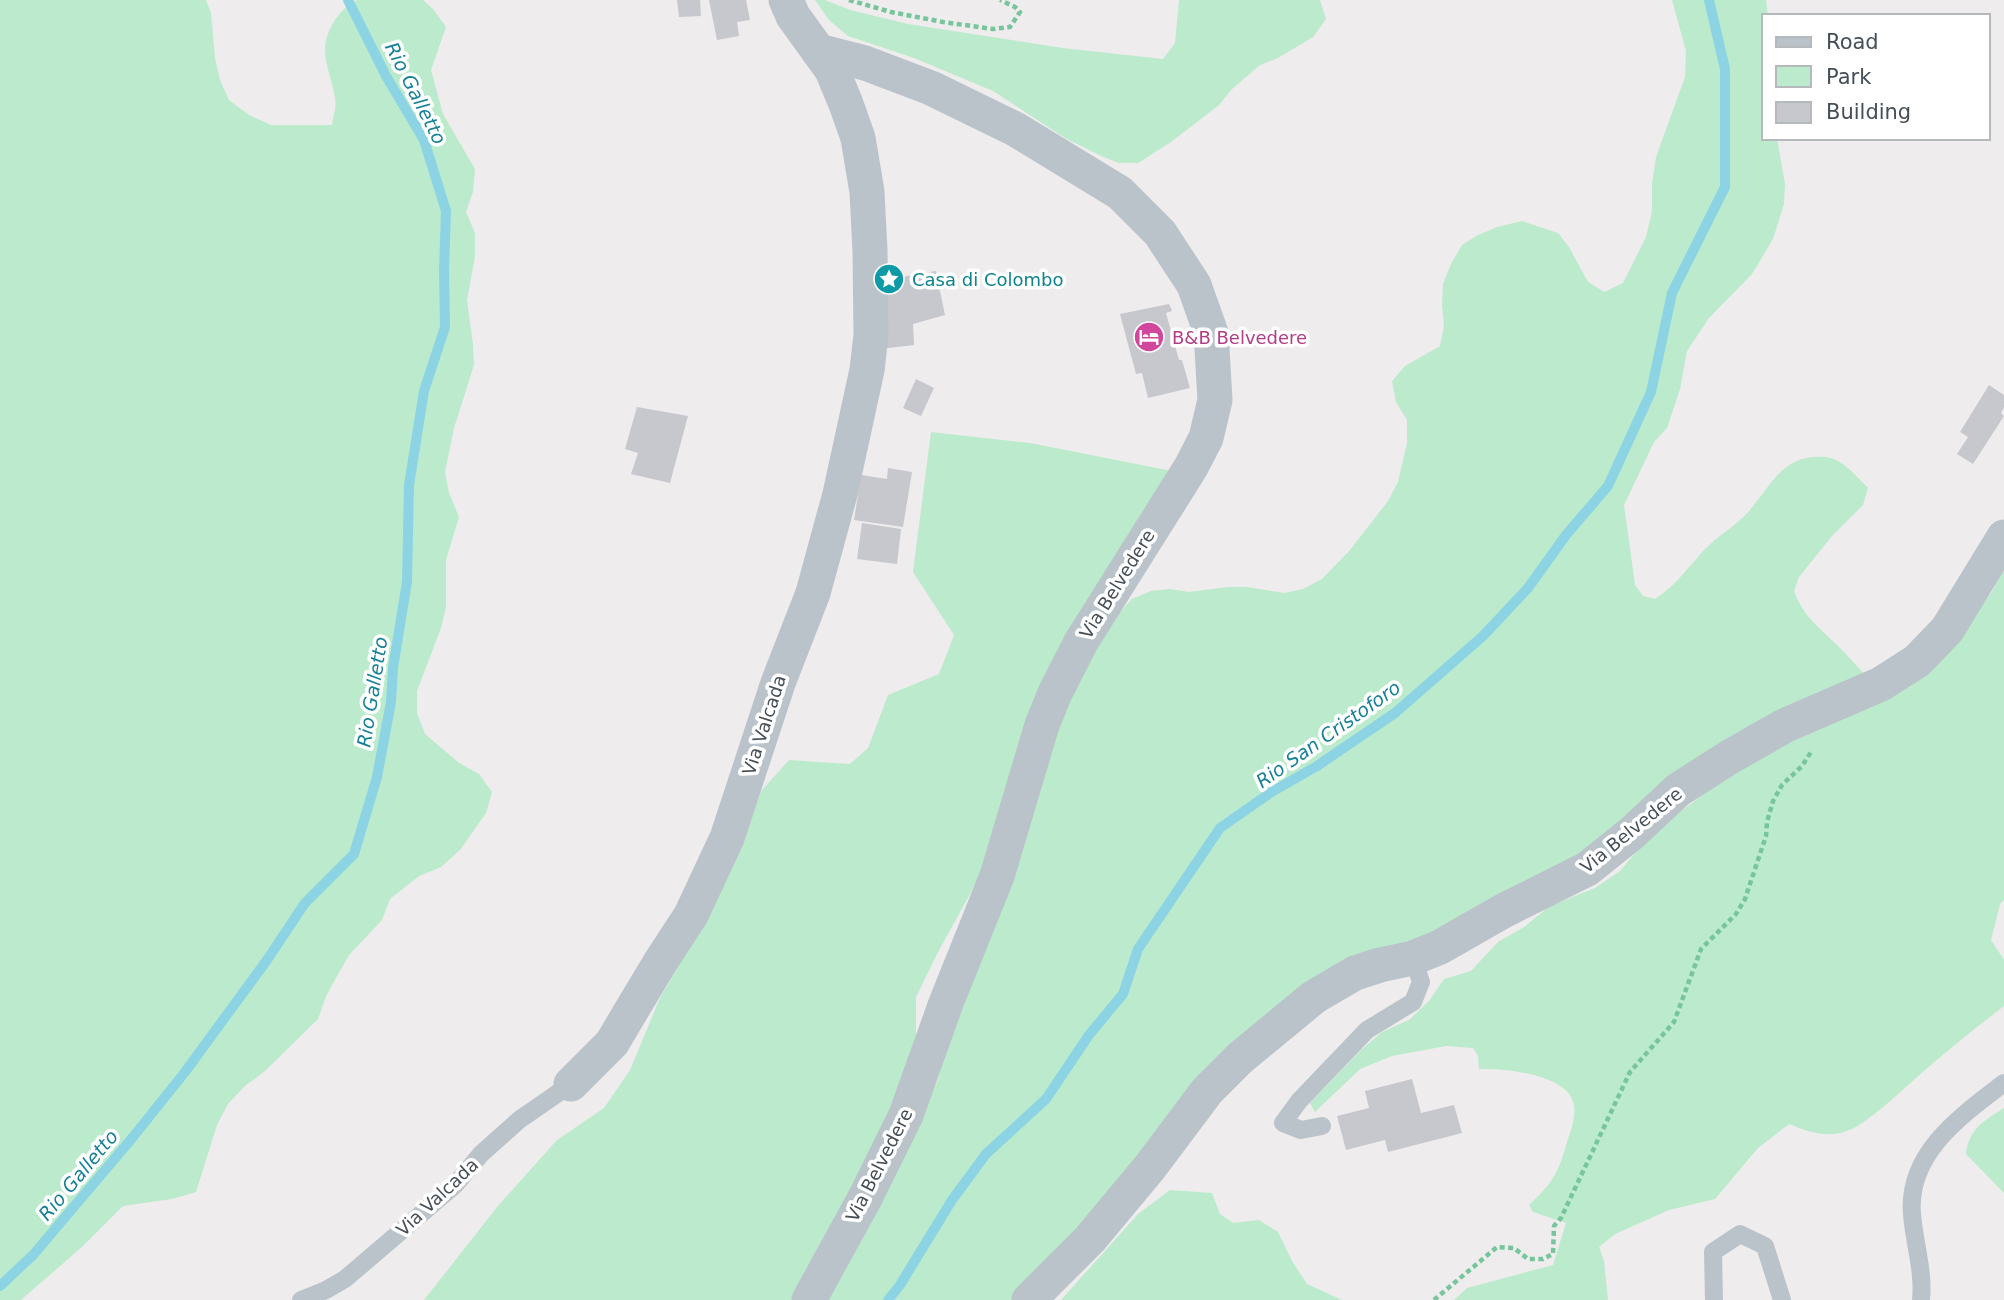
<svg xmlns="http://www.w3.org/2000/svg" width="2004" height="1300" viewBox="0 0 2004 1300" font-family="'DejaVu Sans',sans-serif">
	<style>
		.green { fill: #bceacc }
		.lines { fill: none; stroke-linecap: round; stroke-linejoin: round }
		.stream { stroke: #8cd4e4; stroke-width: 10 }
		.building { fill: #c7c8ce }
		.path { stroke: #77c59c; stroke-width: 4.5; stroke-dasharray: 5 3.5; stroke-linecap: butt }
		.lane { stroke: #bbc3ca; stroke-width: 18 }
		.street { stroke: #bbc3ca; stroke-width: 35 }
		.labels { text-anchor: middle; dominant-baseline: central; stroke-width: 7; stroke-linejoin: round; paint-order: stroke }
		.culture-label { font-size: 18px; fill: #0d838f; stroke: #fff; text-anchor: start }
		.hotel-label { font-size: 18px; fill: #b23c85; stroke: #fff; text-anchor: start }
		.street-label { font-size: 18px; fill: #464f57; stroke: #fff }
		.water-label { font-size: 19px; font-style: italic; fill: #178199; stroke: #fff }
	</style>
	<rect width="100%" height="100%" fill="#eeecec"/>
	<path class="green" d="M0,0H206L211,13L215,58L220,80L229,100L249,115L271,125H332C333,117 337,106 335,98C333,82 325,66 325,49C326,29 340,8 357,0H423L433,9L446,27L431,70L443,114L475,169L473,192L466,212L475,233V256L467,300L473,344L474,365L454,428L445,472L449,493L459,517L446,560V607L441,628L417,691V713L425,734L459,763L479,774L492,792L486,813L460,850L441,867L419,876L390,899L382,920L349,955L326,996L318,1019L265,1071L245,1086L228,1104L217,1125L196,1192L172,1199L123,1206L83,1246L21,1300H0Z
		M815,0H825L850,10L908,24L1063,48L1163,59L1175,43L1179,0H1320L1326,19L1313,37L1278,58L1260,65L1231,90L1219,105L1171,142L1138,163H1119L1101,156L1065,138L993,91L914,58L848,36L829,20Z
		M1672,0H1766L1768,16H1764V138H1777L1785,184L1784,204L1773,239L1752,274L1709,318L1687,351L1680,389L1667,428L1654,442L1624,505L1635,585L1643,596L1655,599C1676,586 1689,566 1705,549C1719,535 1737,525 1750,510C1773,483 1783,454 1825,457C1842,458 1857,477 1868,488L1863,505L1832,536L1799,577L1794,591C1804,618 1820,628 1839,647C1848,656 1857,666 1866,676L1607,843L1443,933L1369,954L1018,1300H818L892,1171L938,1080L952,1019L1074,681L1119,613L1132,599L1151,591L1170,589L1189,592L1228,587H1247L1285,593L1303,589L1322,579L1350,550L1388,501L1398,482L1407,443V420L1396,402L1392,381L1405,366L1440,346L1444,326L1442,306L1443,284L1451,264L1462,245L1478,235L1497,227L1522,221L1558,233L1569,247L1588,282L1604,292L1623,283L1646,237L1652,211V184L1656,157L1685,77L1686,51Z
		M931,432L1030,443L1172,471L986,865L938,952L916,997V1044L905,1092L798,1300H424L498,1206L557,1140L604,1108L630,1070L660,998L713,906L762,790L789,760L850,764L868,748L888,695L939,674L954,635L913,572Z
		M2004,570V900L2000,904L1991,940L2004,960V1006C1977,1027 1950,1048 1924,1071C1904,1088 1875,1117 1852,1129C1830,1139 1810,1133 1789,1124L1758,1148L1715,1199L1669,1210L1615,1234L1599,1247L1604,1261L1608,1300H1454L1467,1288L1553,1265L1566,1223L1533,1212L1529,1205C1553,1182 1558,1174 1567,1142C1571,1130 1576,1118 1574,1105C1569,1074 1504,1068 1479,1069L1478,1056L1473,1048L1446,1046L1392,1056L1360,1069L1315,1112L1310,1103L1361,1050L1382,1032L1409,1020L1429,1001L1444,979L1471,971L1498,942L1524,927L1550,906L1595,888L1620,871L1651,834L1742,765L1947,651L1991,593Z
		M2004,1108V1193L1966,1154C1969,1128 1984,1121 2004,1108Z
		M1170,1190L1212,1193L1220,1214L1233,1223L1259,1220L1278,1232L1292,1261L1307,1284L1342,1300H1061L1138,1214Z"/>
	<g class="lines">
		<path class="stream" d="M0,1286L33,1255L133,1137L185,1072L267,960L305,903L354,854L377,777L391,702L393,668L407,582L409,485L424,391L445,327L444,270L446,211L424,140L386,76L348,0
			M888,1300L900,1285L952,1200L986,1154L1046,1099L1089,1035L1123,994L1138,949L1220,828L1270,793L1317,766L1395,713L1483,636L1528,588L1566,535L1608,486L1651,392L1672,293L1725,187V69L1709,0"/>
	</g>
	<path class="building" d="M677,0H700L701,16L679,17Z
		M709,0H746L750,20L737,22L739,36L717,40Z
		M936,271L945,315L913,324L914,345L880,349L873,282Z
		M1169,304L1172,311L1166,313L1179,360H1182L1190,388L1148,398L1142,373L1136,374L1120,314Z
		M916,379L934,388L921,416L903,408Z
		M1989,385L2004,395V407L2001,413L2004,416L1973,464L1957,454L1968,437L1960,432Z
		M637,407L688,416L670,483L631,474L638,453L625,449Z
		M888,468L912,472L903,527L854,520L861,475L887,479Z
		M862,523L901,529L897,564L857,559Z
		M1412,1079L1421,1113L1454,1105L1462,1133L1388,1152L1385,1140L1346,1150L1337,1116L1369,1108L1365,1091Z"/>
	<g class="lines">
		<path class="path" d="M849,0L891,12L943,22L993,29L1010,27L1020,12L1015,7L1000,0
			M1434,1300L1497,1247L1514,1248L1528,1259H1543L1553,1254L1554,1226L1561,1218L1630,1072L1674,1022L1701,949L1736,914L1745,899L1766,836L1767,822L1773,801L1782,785L1802,766L1811,752"/>
		<path class="lane" d="M1322,1126L1301,1130L1283,1123L1299,1101L1367,1030L1413,1002L1421,982L1413,958
			M301,1300L326,1290L345,1279L455,1185L481,1154L519,1120L571,1084
			M1714,1300L1713,1252L1740,1234L1765,1246L1782,1300
			M1921,1300C1924,1271 1914,1242 1912,1214C1907,1153 1961,1116 2004,1083"/>
		<path class="street" d="M571,1084L612,1043L628,1016L661,961L691,915L727,838L778,683L813,593L840,494L867,370L871,335L870,251L867,192L858,138L846,104L832,70L793,16L786,0
			M809,1300L866,1196L906,1115L946,1003L997,876L1042,725L1055,693L1081,642L1191,467L1206,438L1215,400L1211,333L1194,285L1160,233L1120,193L1015,129L931,88L865,63L818,51
			M1029,1300L1090,1239L1150,1167L1207,1091L1240,1058L1314,997L1355,973L1380,965L1413,958L1440,947L1503,911L1587,869L1632,833L1678,790L1728,758L1784,726L1881,684L1917,661L1947,630L2004,537"/>
	</g>
	<defs>
		<g id="sight-disc" transform="scale(1.575)"><circle r="9.5" fill="#0f9aa8" stroke="#fff"/><path d="M0-6L1.8-2.2L6-1.7L2.9 1.2L3.7 5.4L0 3.3L-3.7 5.4L-2.9 1.2L-6-1.7L-1.8-2.2Z" fill="#fff"/></g>
		<g id="hotel-disc" transform="scale(1.575)"><circle r="9.5" fill="#d1479c" stroke="#fff"/><path d="M-6-4.5h1.5V1H6V5H4.5V3h-9V5H-6ZM-4 0a1.8 1.8 0 1 1 3.6 0ZM.5 0V-2.5h3Q6-2.5 6 0Z" fill="#fff"/></g>
	</defs>
	<g fill-rule="evenodd">
		<use href="#sight-disc" x="889" y="279"/>
		<use href="#hotel-disc" x="1149" y="337"/>
	</g>
	<g class="labels">
		<g class="culture-label">
			<text x="912" y="279">Casa di Colombo</text>
		</g>
		<g class="hotel-label">
			<text x="1172" y="337">B&amp;B Belvedere</text>
		</g>
		<g class="street-label">
			<text transform="translate(1117 584) rotate(-58)">Via Belvedere</text>
			<text transform="translate(764 725) rotate(-72)">Via Valcada</text>
			<text transform="translate(1631 830) rotate(-39)">Via Belvedere</text>
			<text transform="translate(879 1165) rotate(-63)">Via Belvedere</text>
			<text transform="translate(437 1197) rotate(-43)">Via Valcada</text>
		</g>
		<g class="water-label">
			<text transform="translate(416 93) rotate(63)">Rio Galletto</text>
			<text transform="translate(372 692) rotate(-81)">Rio Galletto</text>
			<text transform="translate(1328 734) rotate(-35)">Rio San Cristoforo</text>
			<text transform="translate(78 1175) rotate(-50)">Rio Galletto</text>
		</g>
	</g>
	<rect x="1762" y="14" width="228" height="126" fill="#ffffff" stroke="#b5b9bc" stroke-width="2"/>
	<rect x="1776" y="37" width="35" height="10" fill="#bbc3ca" stroke="#b5b9bc" stroke-width="2"/>
	<text x="1826" y="49" font-size="21" fill="#464f57">Road</text>
	<rect x="1776" y="66" width="35" height="21" fill="#bceacc" stroke="#b5b9bc" stroke-width="2"/>
	<text x="1826" y="84" font-size="21" fill="#464f57">Park</text>
	<rect x="1776" y="102" width="35" height="21" fill="#c7c8ce" stroke="#b5b9bc" stroke-width="2"/>
	<text x="1826" y="119" font-size="21" fill="#464f57">Building</text>
</svg>
